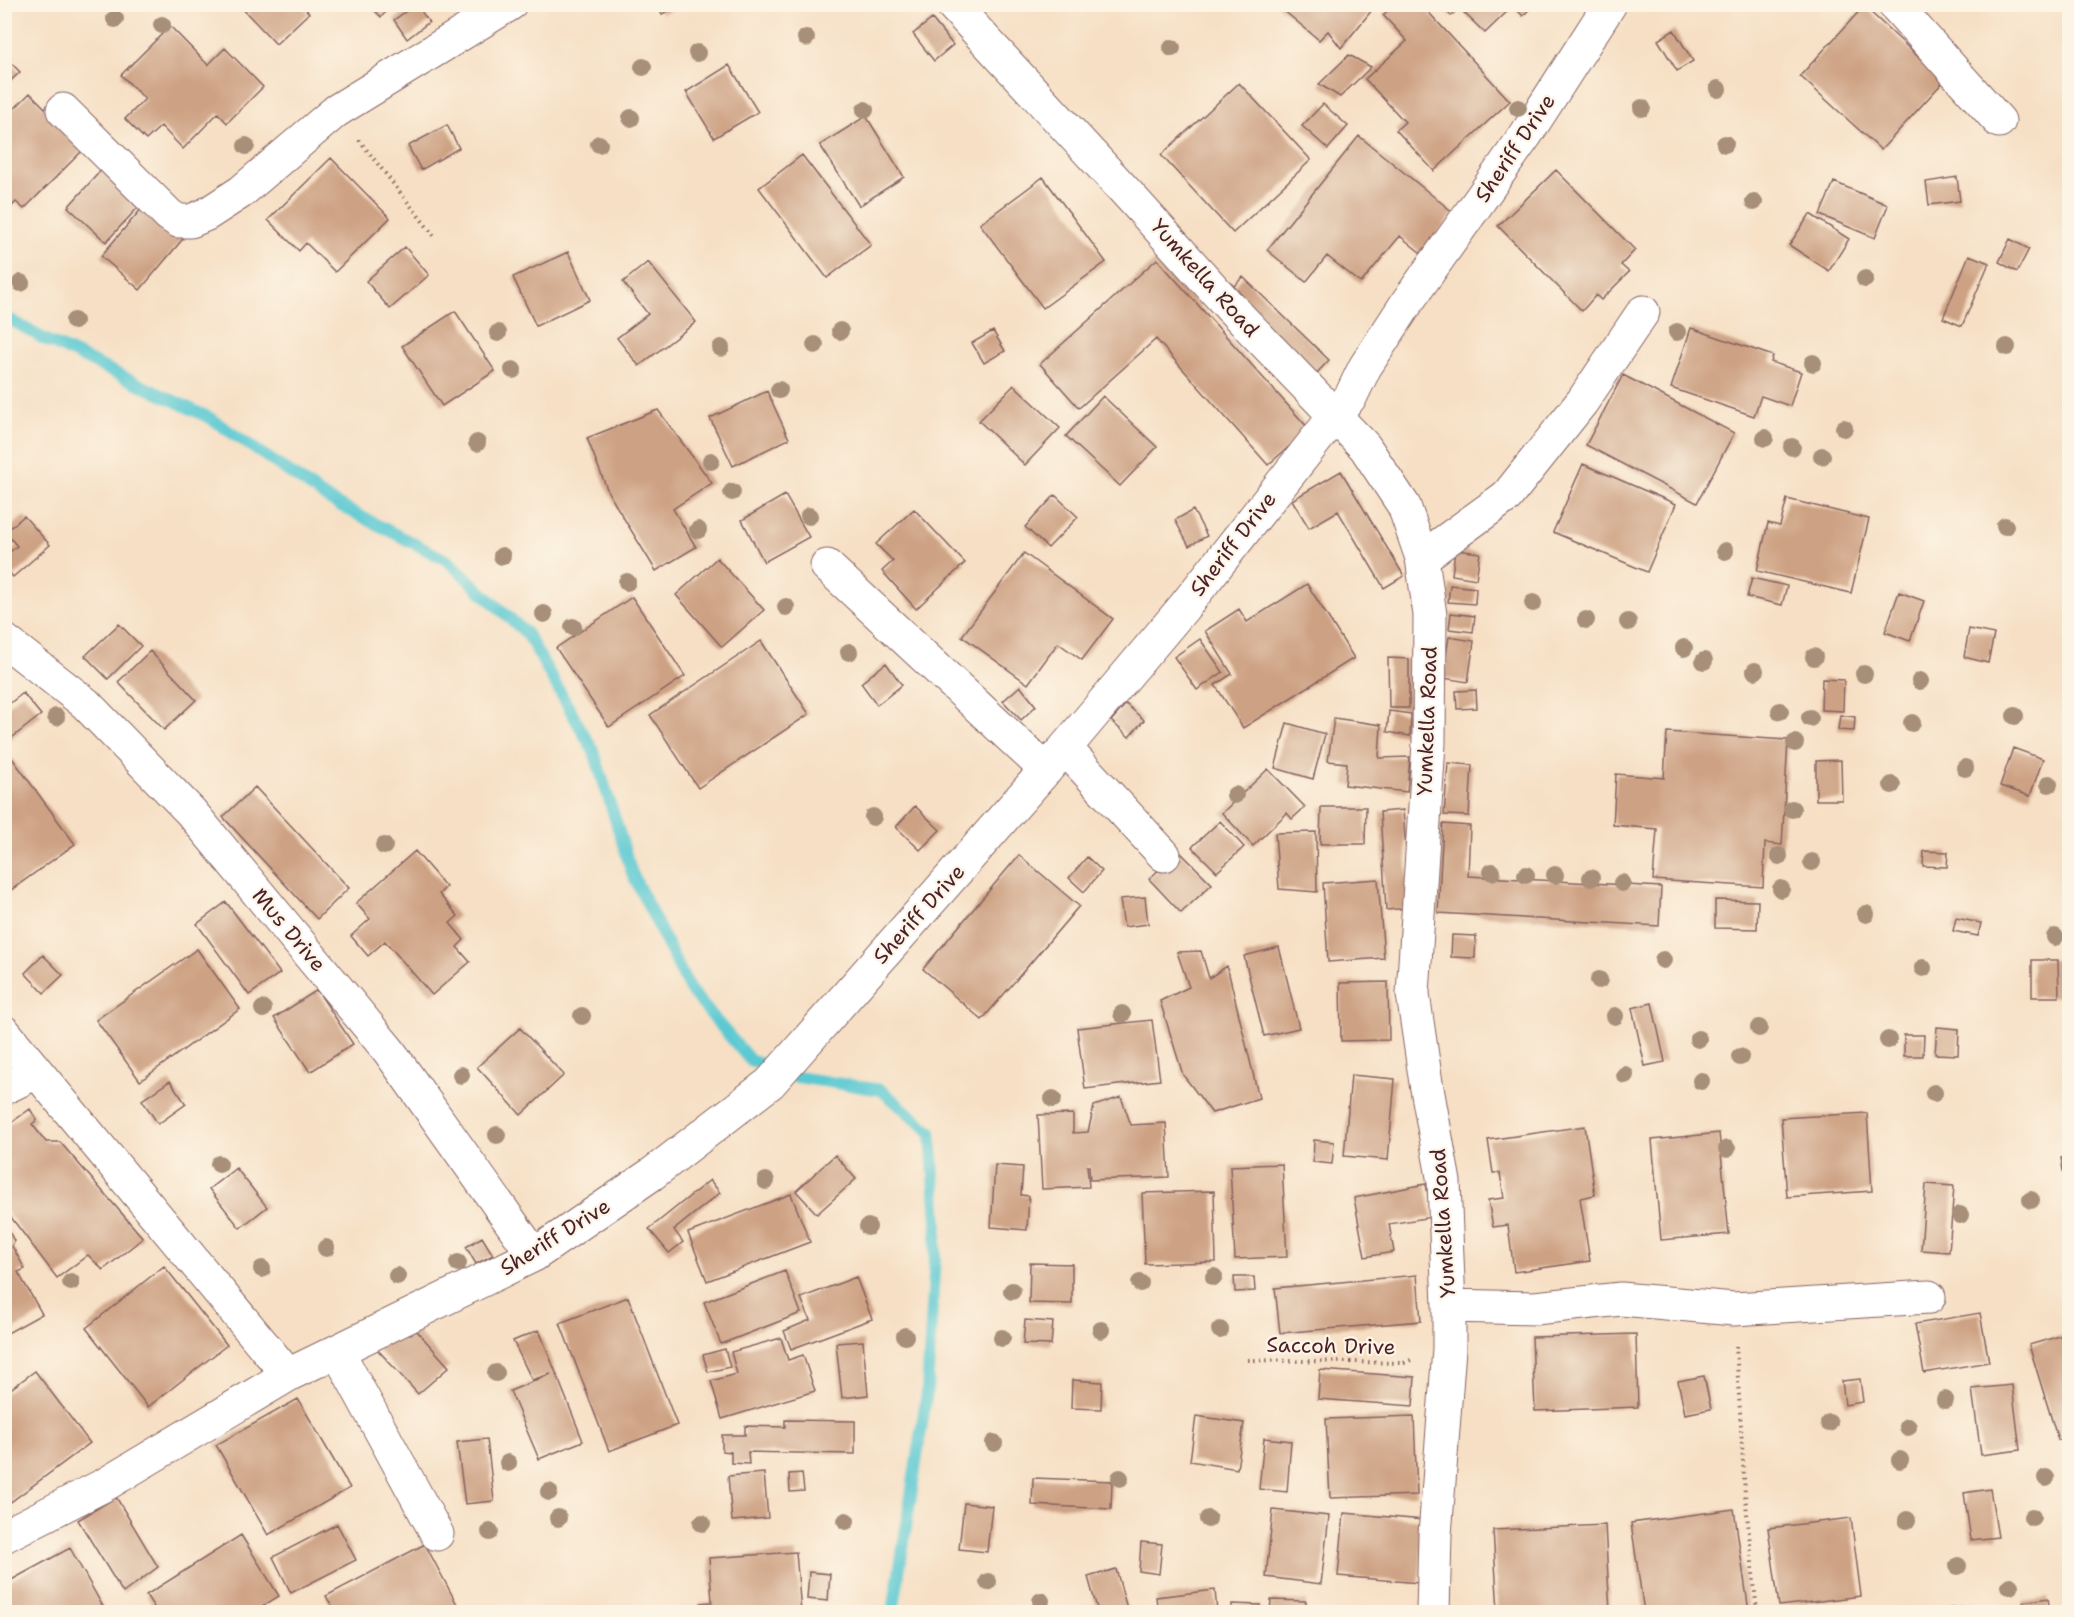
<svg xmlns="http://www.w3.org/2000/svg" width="2074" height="1617" viewBox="0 0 2074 1617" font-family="'Shantell Sans',sans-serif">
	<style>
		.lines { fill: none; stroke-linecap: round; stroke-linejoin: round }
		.stream { stroke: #5cc9d2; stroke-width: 12 }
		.building { fill: #cda183 }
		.minor-casing { stroke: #866261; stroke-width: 35 }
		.path { stroke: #866261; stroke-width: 4; stroke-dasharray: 1.5 4.5; stroke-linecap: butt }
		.minor { stroke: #fff; stroke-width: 33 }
		.tree { fill: #a78f79 }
		.labels { text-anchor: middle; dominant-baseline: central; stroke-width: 4.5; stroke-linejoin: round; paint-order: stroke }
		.street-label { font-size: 21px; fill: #4a1f2b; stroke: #fcf5e5 }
	</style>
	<rect width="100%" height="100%" fill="#fcf5e5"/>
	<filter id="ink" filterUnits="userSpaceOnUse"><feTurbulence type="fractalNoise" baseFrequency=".0167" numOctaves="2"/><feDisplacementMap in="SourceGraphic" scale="12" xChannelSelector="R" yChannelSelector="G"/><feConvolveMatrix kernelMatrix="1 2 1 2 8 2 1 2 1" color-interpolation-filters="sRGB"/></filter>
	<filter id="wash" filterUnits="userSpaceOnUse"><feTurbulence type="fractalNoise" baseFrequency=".008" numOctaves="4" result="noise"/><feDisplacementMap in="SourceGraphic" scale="24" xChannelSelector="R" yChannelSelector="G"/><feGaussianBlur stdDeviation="1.35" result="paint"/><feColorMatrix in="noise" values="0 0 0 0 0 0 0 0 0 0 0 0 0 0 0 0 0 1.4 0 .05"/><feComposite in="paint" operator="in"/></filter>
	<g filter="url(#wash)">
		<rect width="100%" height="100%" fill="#f6dfc4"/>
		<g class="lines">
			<path class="stream" d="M4,316L42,338L210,418L331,501L448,561L527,634L594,752L632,873L690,990L750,1060L797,1077L881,1090L931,1132L937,1222L927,1392L893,1612"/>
		</g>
		<g id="blocks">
			<path class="building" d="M238,4H301L309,13L276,44Z
				M368,4H394L381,17Z
				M416,4L429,22L407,39L394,20Z
				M1276,4H1377L1341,48L1328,31L1319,40Z
				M1395,4H1421L1510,101L1434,171L1396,130L1405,122L1365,79L1407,41L1383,15Z
				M1440,4H1534L1523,16L1513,6L1485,33L1459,8L1451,16Z
				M657,5H682L662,14Z
				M1864,6L1944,81L1881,150L1800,76Z
				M932,19L953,45L934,61L913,34Z
				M170,26L208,65L225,48L263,87L227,123L218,113L183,149L161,126L146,140L125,119L145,99L121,75Z
				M1674,30L1693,61L1677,71L1658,40Z
				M1349,55L1371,67L1340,97L1319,84Z
				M4,56L20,72L4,87Z
				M729,65L758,112L714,138L686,92Z
				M1239,83L1311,160L1233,233L1161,155Z
				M30,93L85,148L24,209L16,202L11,207L4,201V119Z
				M1323,104L1348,126L1328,149L1302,126Z
				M866,116L904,177L859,206L820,145Z
				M447,125L459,148L421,170L408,146Z
				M1359,136L1454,213L1421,253L1400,236L1361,283L1327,256L1306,282L1267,250Z
				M802,155L871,245L827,278L759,188Z
				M331,158L390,218L335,272L306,243L299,251L268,220Z
				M104,167L143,202L106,242L68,207Z
				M1556,170L1635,250L1621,265L1629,272L1601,300L1596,295L1582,311L1498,226Z
				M1043,177L1106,262L1043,308L980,224Z
				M1957,177L1960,201L1929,205L1926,182Z
				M1834,182L1888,205L1875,238L1820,215Z
				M148,201L187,234L140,290L101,256Z
				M1810,214L1849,239L1829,271L1789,245Z
				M2010,239L2029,249L2017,272L1999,262Z
				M405,247L429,275L390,309L366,281Z
				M568,252L590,300L536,326L513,277Z
				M1969,255L1989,263L1962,326L1943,318Z
				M1157,259L1309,429L1268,465L1156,339L1079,408L1040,364Z
				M648,262L696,322L639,366L617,338L648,314L623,282Z
				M1243,277L1329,360L1316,374L1230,290Z
				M455,311L495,371L442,406L402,346Z
				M1691,328L1773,356L1771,362L1801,372L1790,406L1761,396L1754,416L1671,388Z
				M993,331L1005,351L984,363L972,343Z
				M1623,375L1734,433L1697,503L1586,445Z
				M1014,385L1060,428L1025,465L979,421Z
				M767,391L789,439L733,466L710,418Z
				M1103,396L1157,447L1120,486L1066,436Z
				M658,410L712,483L673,509L696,547L656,571L609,494L587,438Z
				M1583,464L1676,504L1647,572L1553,532Z
				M1341,471L1404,576L1384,588L1338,511L1309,528L1292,500Z
				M785,495L809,537L764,562L742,520Z
				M1055,495L1078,517L1048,548L1025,527Z
				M1787,499L1869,519L1851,593L1757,571L1768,523L1780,526Z
				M914,509L965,563L916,609L882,571L893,561L876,544Z
				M1193,510L1207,536L1189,546L1175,520Z
				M24,516L50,545L13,577L4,566V557L17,546L5,532Z
				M1455,550L1480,553L1476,579L1452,575Z
				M1024,553L1113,619L1082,660L1058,643L1028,684L962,636Z
				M717,558L764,610L722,647L676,595Z
				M1752,578L1787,586L1782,605L1747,597Z
				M1307,584L1354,658L1243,728L1215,685L1232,674L1205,631L1239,609L1247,622Z
				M1450,585L1476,588L1475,604L1448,602Z
				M1899,592L1924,601L1910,641L1885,632Z
				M632,597L685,676L609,727L556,648Z
				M1451,613L1475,616L1473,632L1449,629Z
				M119,624L141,646L108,679L85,656Z
				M1969,629L1994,634L1988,663L1964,657Z
				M1449,637L1474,641L1468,682L1443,678Z
				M1200,639L1223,672L1197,690L1174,657Z
				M761,641L809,714L698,788L650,715Z
				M150,651L196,700L164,730L118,682Z
				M1388,658L1409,659V708H1389Z
				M886,663L902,685L877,705L861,683Z
				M1822,679L1844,680L1843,711L1821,710Z
				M1020,686L1036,706L1021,720L1003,701Z
				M1476,690L1477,708L1457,709L1456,691Z
				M23,693L41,715L4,744V708Z
				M1126,704L1144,720L1129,737L1111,721Z
				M1389,711L1411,714L1410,736L1387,732Z
				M1840,715L1855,717L1854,731L1838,730Z
				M1334,718L1381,725L1379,758L1410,757L1407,792L1345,785L1347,763L1328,761Z
				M1287,723L1325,734L1313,779L1275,768Z
				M1667,732L1788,740L1782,845L1765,843L1763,887L1653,880L1657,829L1613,825L1616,774L1664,778Z
				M2013,748L2043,759L2030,796L2000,786Z
				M12,758L75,844L4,895V763Z
				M1841,760L1842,800H1816V761Z
				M1448,763L1472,765L1469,816L1444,815Z
				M1268,769L1305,807L1292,819L1287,813L1253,846L1222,813Z
				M255,787L349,888L317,919L223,817Z
				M915,806L940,830L920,850L896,827Z
				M1321,807H1366L1365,844H1320Z
				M1403,810L1410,908L1386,910L1380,812Z
				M1220,821L1244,847L1217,872L1192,847Z
				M1443,824L1470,826L1468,876L1661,887L1659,926L1438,913Z
				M1316,832L1317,892L1279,889L1275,833Z
				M415,851L446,887L439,894L458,916L450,923L464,940L457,947L470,962L432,995L385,941L368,956L351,936L370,919L356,903Z
				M1179,851L1212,884L1181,913L1149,879Z
				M1924,851L1948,852L1947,867L1923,866Z
				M1019,855L1079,906L982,1020L923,969Z
				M1087,857L1102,871L1084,892L1069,878Z
				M1378,879L1384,958L1328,962L1323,883Z
				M1145,897L1148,924L1124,927L1120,899Z
				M1715,900L1758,901L1757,929L1715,928Z
				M226,902L280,973L249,995L197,924Z
				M1956,918L1981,923L1978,936L1953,931Z
				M1452,935L1476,936L1475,958L1451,957Z
				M1279,947L1299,1028L1264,1036L1244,956Z
				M197,949L240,1009L140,1081L96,1020Z
				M1201,951L1209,978L1227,966L1259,1098L1212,1113L1183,1075L1160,1001L1189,987L1177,952Z
				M43,955L63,975L44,993L25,973Z
				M2032,960H2058L2059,997H2032Z
				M1388,982L1389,1040L1341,1041L1340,983Z
				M317,990L353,1044L310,1072L274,1018Z
				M1652,1003L1665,1062L1645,1066L1632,1008Z
				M1152,1020L1160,1080L1085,1089L1077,1028Z
				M1937,1027L1959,1029L1958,1055L1935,1054Z
				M520,1028L564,1075L521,1115L477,1067Z
				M1904,1035H1924L1923,1056H1904Z
				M1351,1075L1395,1079L1388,1160L1344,1156Z
				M170,1081L186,1104L158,1124L142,1100Z
				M1121,1097L1131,1125L1166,1123L1169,1177L1090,1180L1089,1166H1087L1089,1187L1042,1189L1038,1115L1073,1114V1133L1088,1132L1094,1106Z
				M30,1109L37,1120L32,1124L46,1142H60L143,1238L103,1270L88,1255L57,1278L4,1208V1128Z
				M1867,1113L1872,1191L1787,1197L1781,1118Z
				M1585,1126L1595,1195L1580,1198L1590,1261L1514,1272L1508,1225L1493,1227L1488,1200L1504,1198L1500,1173H1493L1488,1140Z
				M1719,1133L1729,1234L1661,1240L1652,1140Z
				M1314,1140L1334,1142L1332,1164L1313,1162Z
				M835,1155L856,1179L817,1214L796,1191Z
				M2070,1157V1176L2064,1177L2061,1158Z
				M1282,1164L1287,1257L1235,1259L1230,1166Z
				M995,1165L1023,1167L1021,1195L1029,1196L1027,1230L991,1227Z
				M236,1168L267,1207L240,1228L209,1189Z
				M710,1180L720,1193L674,1230L683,1242L669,1253L649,1229Z
				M1426,1184L1432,1217L1389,1224L1394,1252L1365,1257L1354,1198Z
				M1926,1184L1954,1186L1949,1252L1921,1250Z
				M1214,1191L1216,1262L1145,1264L1142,1193Z
				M791,1194L810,1242L707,1281L688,1233Z
				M4,1222L14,1241L12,1246L25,1269L18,1272L42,1314L4,1335Z
				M482,1237L493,1255L476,1264L466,1247Z
				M1030,1263L1072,1264V1304L1029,1303Z
				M164,1266L227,1345L148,1407L86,1328Z
				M785,1271L801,1313L721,1344L704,1302Z
				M1417,1275L1421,1321L1280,1333L1275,1288Z
				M856,1277L872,1319L791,1349L784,1331L810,1320L801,1298Z
				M1234,1277H1254L1255,1291L1235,1292Z
				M628,1297L677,1425L609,1451L560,1323Z
				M1980,1313L1989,1362L1924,1373L1915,1324Z
				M1025,1320L1053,1322L1051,1345L1023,1344Z
				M408,1321L449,1367L418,1394L377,1349Z
				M539,1330L583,1441L539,1459L510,1391L551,1374L532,1380L513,1341Z
				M2070,1333V1437L2058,1440L2029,1345Z
				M1636,1334L1638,1407L1535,1411L1532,1337Z
				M781,1338L788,1360L803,1355L815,1391L722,1419L711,1381L737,1374L731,1352Z
				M863,1341L868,1395L842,1398L836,1343Z
				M725,1349L730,1367L708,1372L703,1355Z
				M1320,1370L1415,1377L1413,1406L1318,1399Z
				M35,1371L90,1443L4,1507V1394Z
				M1704,1376L1711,1409L1685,1414L1678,1381Z
				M1860,1379L1863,1402L1845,1405L1842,1381Z
				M1072,1380L1102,1382L1101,1409L1071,1408Z
				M2012,1385L2020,1450L1981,1455L1972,1389Z
				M298,1399L350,1488L268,1535L216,1445Z
				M1196,1416L1244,1423L1237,1469L1190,1461Z
				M1414,1416L1417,1495L1330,1498L1326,1419Z
				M785,1420L855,1421V1454L748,1452L749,1464L731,1463V1452L722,1451V1435H745V1426L785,1427Z
				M1264,1438L1291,1441L1287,1492L1259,1489Z
				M487,1439L494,1501L465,1504L457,1442Z
				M764,1473L768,1518L732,1521L728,1476Z
				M802,1473L804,1491L790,1492L789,1474Z
				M1033,1478L1112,1481L1111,1509L1032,1505Z
				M1990,1489L1998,1537L1971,1540L1964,1493Z
				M116,1497L158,1567L123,1593L78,1520Z
				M964,1503L992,1506L987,1552L959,1549Z
				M1734,1509L1749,1612H1644L1631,1523Z
				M1273,1510L1329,1516L1321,1584L1266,1577Z
				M1344,1513L1424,1520L1419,1583L1338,1576Z
				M1851,1518L1861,1596L1779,1606L1768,1528Z
				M337,1524L356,1560L291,1593L273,1557Z
				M1605,1525L1610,1612H1498L1493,1530Z
				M241,1535L279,1596L253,1612H157L146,1595Z
				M1141,1542L1162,1544L1159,1574L1139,1571Z
				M425,1544L460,1610L455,1612H335L326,1596Z
				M70,1548L106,1612H4V1584Z
				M796,1552L801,1612H702L701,1603L712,1602L709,1558Z
				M1116,1569L1128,1612H1098L1088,1577Z
				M809,1572L830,1574L828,1601L807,1599Z
				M1215,1590L1217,1612H1158L1156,1597Z
				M2048,1598L2050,1612H2025L2023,1602Z
				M1271,1600L1306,1601V1612H1270Z
				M1232,1604L1260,1605V1612H1232Z
				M1972,1606L1973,1612H1935V1610Z"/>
		</g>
	</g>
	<g filter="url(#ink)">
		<use href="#blocks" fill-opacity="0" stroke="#866261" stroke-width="1.5"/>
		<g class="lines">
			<g class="minor-casing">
				<path id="minor" d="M952,4L1126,192L1229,306L1365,447L1404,506L1422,558L1430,615L1429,743L1413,994L1426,1083L1444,1182L1449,1306V1349L1435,1535L1433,1612
					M1894,4L1999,121
					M63,110L169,215L178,221H191L207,214L241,192L336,111L510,4
					M1422,558L1507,496L1582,402L1643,312
					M827,566L1046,770
					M4,640L85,703L191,812L389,1051L534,1255
					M1065,748L1164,855
					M4,1032L288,1375
					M4,1088L37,1072
					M1449,1306L1535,1308L1621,1299L1734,1309L1929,1297
					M338,1352L437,1534
					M4,1536L106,1484L288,1375L534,1255L652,1174L770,1083L1065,748L1184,607L1334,417L1351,396L1365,367L1408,301L1525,136L1610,4"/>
			</g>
			<path class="path" d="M359,140L435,237
				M1736,1346L1745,1494L1757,1612
				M1248,1360L1404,1363L1411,1360"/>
			<use href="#minor" class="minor"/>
		</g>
		<g class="tree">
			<circle cx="115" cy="19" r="9"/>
			<circle cx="162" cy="25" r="9"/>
			<circle cx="806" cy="38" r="9"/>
			<circle cx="1172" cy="48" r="9"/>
			<circle cx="697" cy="53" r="9"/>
			<circle cx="643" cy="67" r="9"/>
			<circle cx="1718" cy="89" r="9"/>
			<circle cx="1518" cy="108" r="9"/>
			<circle cx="1642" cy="108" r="9"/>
			<circle cx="865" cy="110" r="9"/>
			<circle cx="631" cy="118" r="9"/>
			<circle cx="599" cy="144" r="9"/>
			<circle cx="1725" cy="144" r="9"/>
			<circle cx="246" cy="146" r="9"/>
			<circle cx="1754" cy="202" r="9"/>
			<circle cx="1865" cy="279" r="9"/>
			<circle cx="21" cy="283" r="9"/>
			<circle cx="74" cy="321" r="9"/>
			<circle cx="840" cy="331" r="9"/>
			<circle cx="1677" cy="332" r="9"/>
			<circle cx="498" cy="333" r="9"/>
			<circle cx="815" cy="345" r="9"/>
			<circle cx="2007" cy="347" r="9"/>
			<circle cx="721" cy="348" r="9"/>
			<circle cx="1813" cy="363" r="9"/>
			<circle cx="513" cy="370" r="9"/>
			<circle cx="779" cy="390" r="9"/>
			<circle cx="1844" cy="428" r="9"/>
			<circle cx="1765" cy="438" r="9"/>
			<circle cx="477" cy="443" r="9"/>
			<circle cx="1792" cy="447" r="9"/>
			<circle cx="1822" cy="456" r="9"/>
			<circle cx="711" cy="461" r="9"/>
			<circle cx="732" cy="492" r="9"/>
			<circle cx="809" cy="516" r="9"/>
			<circle cx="2005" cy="526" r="9"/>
			<circle cx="698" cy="530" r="9"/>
			<circle cx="1725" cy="551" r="9"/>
			<circle cx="502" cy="556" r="9"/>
			<circle cx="627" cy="582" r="9"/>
			<circle cx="1533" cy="603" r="9"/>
			<circle cx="786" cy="607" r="9"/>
			<circle cx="544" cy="614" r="9"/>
			<circle cx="1586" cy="620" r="9"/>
			<circle cx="1628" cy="622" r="9"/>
			<circle cx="573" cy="627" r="9"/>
			<circle cx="1684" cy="648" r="9"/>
			<circle cx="849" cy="652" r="9"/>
			<circle cx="1814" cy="657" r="9"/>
			<circle cx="1704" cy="661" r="9"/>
			<circle cx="1755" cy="671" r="9"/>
			<circle cx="1864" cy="674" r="9"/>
			<circle cx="1920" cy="681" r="9"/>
			<circle cx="1780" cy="711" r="9"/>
			<circle cx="2015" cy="716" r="9"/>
			<circle cx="56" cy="717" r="9"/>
			<circle cx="1810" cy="718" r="9"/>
			<circle cx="1912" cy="723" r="9"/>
			<circle cx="1795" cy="743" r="9"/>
			<circle cx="1965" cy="768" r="9"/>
			<circle cx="2049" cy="784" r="9"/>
			<circle cx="1892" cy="785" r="9"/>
			<circle cx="1235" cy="795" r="9"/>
			<circle cx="1792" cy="809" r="9"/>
			<circle cx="873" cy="817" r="9"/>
			<circle cx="384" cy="846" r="9"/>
			<circle cx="1779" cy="856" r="9"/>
			<circle cx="1812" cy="862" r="9"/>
			<circle cx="1492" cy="872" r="9"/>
			<circle cx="1526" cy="875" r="9"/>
			<circle cx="1555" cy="875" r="9"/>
			<circle cx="1591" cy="878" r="9"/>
			<circle cx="1622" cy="883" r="9"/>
			<circle cx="1781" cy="889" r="9"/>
			<circle cx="1866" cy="914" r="9"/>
			<circle cx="2055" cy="937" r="9"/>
			<circle cx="1663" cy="960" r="9"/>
			<circle cx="1923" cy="968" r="9"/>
			<circle cx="1599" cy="980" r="9"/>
			<circle cx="263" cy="1009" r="9"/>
			<circle cx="1122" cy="1014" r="9"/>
			<circle cx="582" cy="1016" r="9"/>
			<circle cx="1615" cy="1016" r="9"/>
			<circle cx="1759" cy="1028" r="9"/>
			<circle cx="1698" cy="1039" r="9"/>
			<circle cx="1888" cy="1040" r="9"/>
			<circle cx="1740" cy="1057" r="9"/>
			<circle cx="461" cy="1075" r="9"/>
			<circle cx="1625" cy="1075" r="9"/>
			<circle cx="1701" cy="1081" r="9"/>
			<circle cx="1934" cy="1093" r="9"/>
			<circle cx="1053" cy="1099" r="9"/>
			<circle cx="497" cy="1135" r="9"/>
			<circle cx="1727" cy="1149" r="9"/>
			<circle cx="219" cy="1164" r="9"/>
			<circle cx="766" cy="1181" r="9"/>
			<circle cx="2031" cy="1200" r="9"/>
			<circle cx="1960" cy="1215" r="9"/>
			<circle cx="868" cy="1227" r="9"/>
			<circle cx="326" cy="1248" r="9"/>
			<circle cx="458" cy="1263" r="9"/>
			<circle cx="262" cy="1269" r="9"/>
			<circle cx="397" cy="1276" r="9"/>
			<circle cx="1214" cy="1277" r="9"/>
			<circle cx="71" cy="1282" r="9"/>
			<circle cx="1140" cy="1283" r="9"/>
			<circle cx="1012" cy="1291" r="9"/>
			<circle cx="1101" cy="1330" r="9"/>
			<circle cx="1220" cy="1330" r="9"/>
			<circle cx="905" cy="1336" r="9"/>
			<circle cx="1002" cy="1338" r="9"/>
			<circle cx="496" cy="1373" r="9"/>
			<circle cx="1945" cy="1400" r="9"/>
			<circle cx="1829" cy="1423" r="9"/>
			<circle cx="1908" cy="1427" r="9"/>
			<circle cx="994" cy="1443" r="9"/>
			<circle cx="1900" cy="1460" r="9"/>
			<circle cx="508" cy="1463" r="9"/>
			<circle cx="1120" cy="1478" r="9"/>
			<circle cx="2046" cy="1478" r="9"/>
			<circle cx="549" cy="1492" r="9"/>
			<circle cx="2032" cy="1517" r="9"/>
			<circle cx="558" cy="1518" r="9"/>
			<circle cx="1208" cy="1519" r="9"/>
			<circle cx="1907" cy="1520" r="9"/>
			<circle cx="846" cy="1521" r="9"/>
			<circle cx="702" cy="1523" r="9"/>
			<circle cx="490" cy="1532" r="9"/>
			<circle cx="1958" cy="1566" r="9"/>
			<circle cx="988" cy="1582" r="9"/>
			<circle cx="2010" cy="1586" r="9"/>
			<circle cx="1041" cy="1601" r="9"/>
		</g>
	</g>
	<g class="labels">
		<g class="street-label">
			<text transform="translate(1515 148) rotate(-56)">Sheriff Drive</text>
			<text transform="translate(1205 278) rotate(48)">Yumkella Road</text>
			<text transform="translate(1233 544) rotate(-52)">Sheriff Drive</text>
			<text transform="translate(1427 721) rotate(-88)">Yumkella Road</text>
			<text transform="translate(919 914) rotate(-48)">Sheriff Drive</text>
			<text transform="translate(289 930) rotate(50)">Mus Drive</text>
			<text transform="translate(1443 1223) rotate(-94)">Yumkella Road</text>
			<text transform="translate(555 1237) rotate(-32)">Sheriff Drive</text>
			<text transform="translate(1331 1346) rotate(1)">Saccoh Drive</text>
		</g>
	</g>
	<rect width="2074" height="1617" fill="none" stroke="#fcf5e5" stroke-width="24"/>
</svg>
